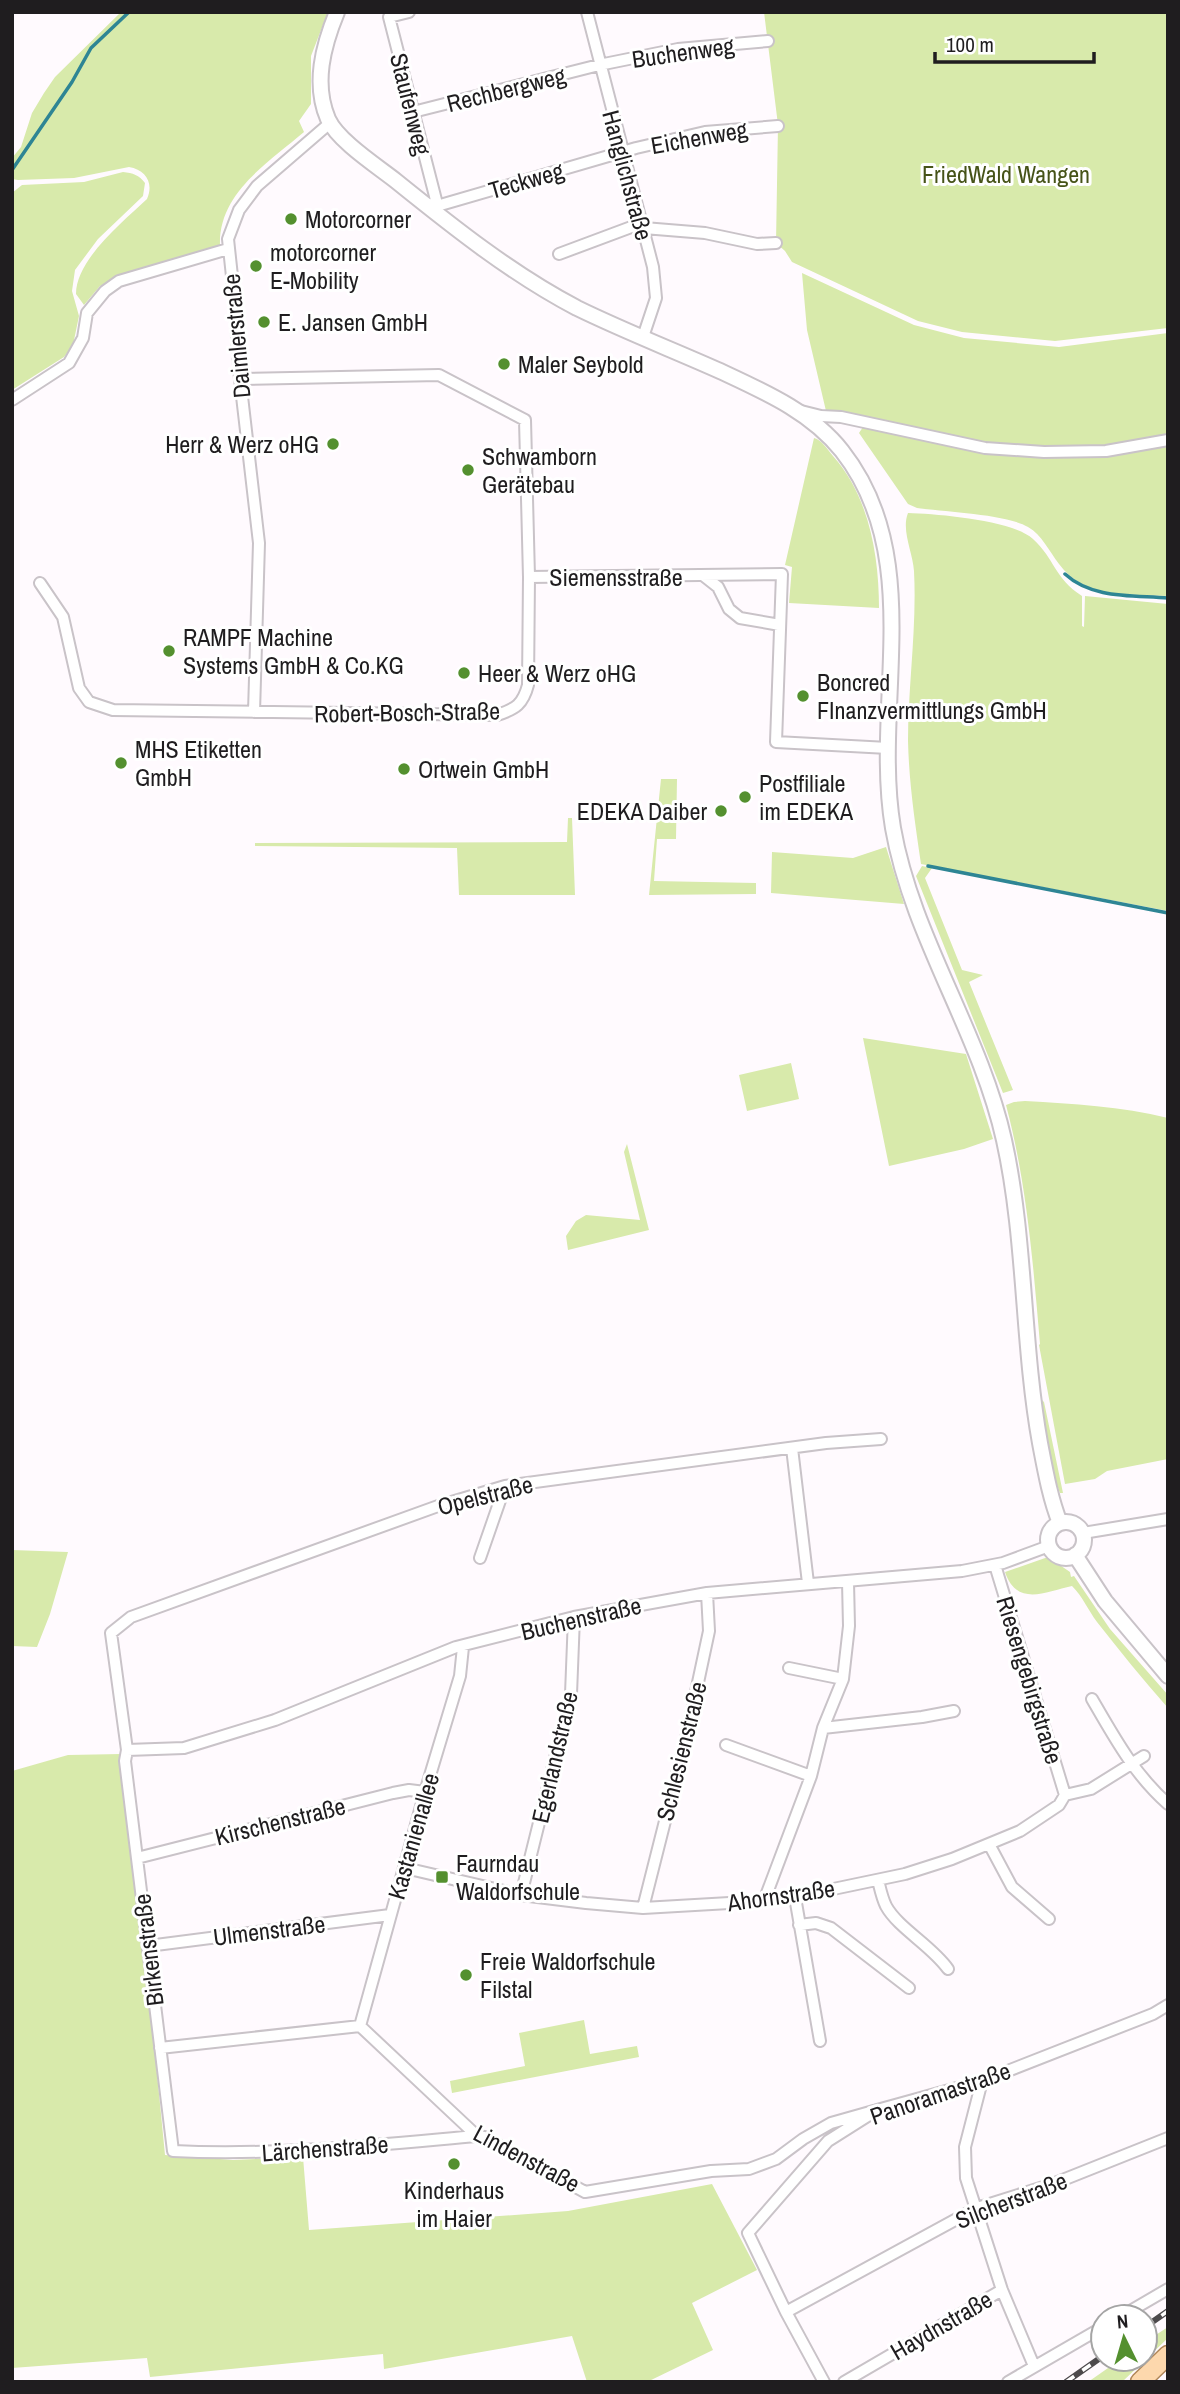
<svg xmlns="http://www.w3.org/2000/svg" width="1180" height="2394" viewBox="0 0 1180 2394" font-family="'Archivo Narrow',sans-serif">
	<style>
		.green { fill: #d8eaab }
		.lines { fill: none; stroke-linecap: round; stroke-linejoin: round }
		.stream { stroke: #2e8594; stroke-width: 3.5 }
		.minor-casing { stroke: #c9c3c8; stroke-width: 14 }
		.tertiary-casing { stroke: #c9c3c8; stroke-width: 18 }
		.primary-casing { stroke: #af8658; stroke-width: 21 }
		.minor { stroke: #fff; stroke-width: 10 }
		.tertiary { stroke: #fff; stroke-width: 14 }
		.primary { stroke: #fdd8ad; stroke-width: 18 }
		.rail-casing { stroke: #4d4a4c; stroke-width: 6 }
		.rail { stroke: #fff; stroke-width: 3.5; stroke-dasharray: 10; stroke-linecap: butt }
		.poi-dot { fill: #54902f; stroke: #fff; stroke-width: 2.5 }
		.labels { text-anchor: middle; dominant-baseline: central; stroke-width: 6; stroke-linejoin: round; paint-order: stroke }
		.street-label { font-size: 24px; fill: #1f1d1f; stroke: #fff }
		.park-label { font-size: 24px; fill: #465318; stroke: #fff }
		.poi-label { font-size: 24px; fill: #1f1d1f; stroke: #fff; text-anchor: start }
	</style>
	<rect width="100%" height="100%" fill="#fffafe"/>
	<path class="green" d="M121,12H328L311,56V104L299,121L304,132C268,163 218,193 220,246L119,276L100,286L84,305L76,294C76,259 124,221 147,199C154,183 146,170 129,167L74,178L18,180L12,179V158L21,147L32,113L44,93L55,77Z
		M764,12H1168V328L1055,341L962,332L918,321L792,262L785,251L776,243L778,125Z
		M123,172C133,173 139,175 145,183L143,196L98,239L75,270L72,291L79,316L73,345L64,357L12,390V193L22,185L84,182Z
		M802,273L914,325L964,338L1059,347L1168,333V435L1104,447H1020L987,444L826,411L807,330Z
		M863,427L993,453L1168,442V596C1129,594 1084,599 1059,564C1049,551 1042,535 1028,527C1006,514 945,512 917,508L908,504L859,433Z
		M814,438C822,440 827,449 833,456C869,496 879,556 879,608L789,603L792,567L785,565Z
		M908,513C938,514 1012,520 1033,539C1055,559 1054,578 1082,596V626L1084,627L1085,596L1168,604V911L921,864C915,823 909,783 908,741C908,685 917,628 914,571C913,553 901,530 908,513Z
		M661,779H677L676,839H657L654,881L756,883V894L649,895Z
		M568,818H572L575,895H459L457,848L255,846V843L567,842Z
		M886,847L904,904L771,893L772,852L853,858Z
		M922,866L932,868L925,878L962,970L983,975L969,982L1013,1090L1003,1093L916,876Z
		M863,1038L966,1054L993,1139L964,1149L889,1166Z
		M791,1063L799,1099L747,1111L739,1075Z
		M1025,1101C1073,1104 1121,1106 1168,1118V1459L1107,1471L1095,1479L1065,1484L1039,1345L1040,1344C1033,1263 1027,1184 1006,1105L1014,1102Z
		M627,1144L649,1230L568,1250L566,1236L576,1221L586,1215L640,1220L624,1152Z
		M1041,1399L1044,1402L1063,1493H1060L1053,1474Z
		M12,1550L68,1552L50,1614L37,1647L12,1646Z
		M1048,1557L1070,1572L1071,1577L1074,1576L1110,1629L1168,1695V1708C1143,1680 1120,1651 1097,1622C1088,1610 1083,1597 1072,1586C1045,1592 1017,1607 1005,1572Z
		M121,1754L145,1951L165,2155L233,2160L303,2157L309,2230L568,2211L712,2184L757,2270L692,2303L713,2350L647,2382H587L572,2336L384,2369L383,2354L150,2377L147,2358L12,2368V1771L68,1755Z
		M584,2020L590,2054L637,2046L639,2057L452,2093L450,2081L525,2066L519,2033Z
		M1168,2327V2338L1122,2382H1088L1121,2359H1145V2342Z"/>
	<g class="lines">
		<path class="stream" d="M12,170L72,82L91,48L129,12
			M1065,574C1092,599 1133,595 1168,598
			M928,866L1168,913"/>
		<g class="minor-casing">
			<path id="minor" d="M409,12L389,17L436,200L430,208
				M587,12L653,267L656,298L643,337
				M413,112L599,65L678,49L768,41
				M430,208L636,148L705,132L778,126
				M644,228L705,233L757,244L776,243
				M559,254L642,223
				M12,400L69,363L83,338L87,313L105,291L119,281L228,249
				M801,411L821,416L841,417L985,448L1044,452L1106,451L1168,440
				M704,576L718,587L729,609L740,618L780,625
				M529,577L782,574L776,742L888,748
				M40,583L63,617L79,688L89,702L113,710L497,715C516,709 523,704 528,685L529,577L525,420L439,375L240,379
				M254,712L259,543L240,379L234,295L228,239L239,210L257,186L330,123
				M792,1448L808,1583
				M1083,1533L1168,1519
				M480,1558L505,1486
				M995,1565L1065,1795
				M789,1668L843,1679
				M1092,1699C1114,1737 1134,1774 1168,1804
				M823,1728L922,1717L954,1711
				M726,1745L811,1776
				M127,1750L184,1748L275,1720L456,1647L574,1617L707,1593L962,1571L1003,1563L1049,1546
				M989,1844L1012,1887L1049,1919
				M137,1858L393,1793L409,1790L425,1792
				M405,1868L521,1895L586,1903L643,1908L764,1901L795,1897L905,1874L952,1859L1020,1831L1059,1805L1065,1795L1091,1789L1144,1756
				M878,1880C880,1888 882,1898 886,1906C898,1928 932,1946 948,1969
				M521,1895L571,1694L574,1617
				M795,1897L820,2041
				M764,1901L811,1776L823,1728L843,1679L849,1626L848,1582
				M643,1908L687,1734L709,1631L707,1593
				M799,1925L816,1923L831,1928L909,1988
				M148,1946L390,1915
				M360,2026L425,1792L460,1676L463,1647
				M160,2048L360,2026L477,2136L484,2137L585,2192L711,2171L749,2169L776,2159L803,2139L831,2123L877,2110
				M982,2081L965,2147L966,2178L1002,2290L1034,2366
				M477,2136C375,2145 275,2156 173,2151L125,1761L127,1750L111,1633L131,1617L438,1506L505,1486L826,1443L881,1439
				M786,2312L977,2208L1050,2185L1168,2138
				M1120,2317L1168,2289
				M824,2382L786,2312L748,2233L828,2141L877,2110L982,2081L1153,2014L1168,2005
				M844,2382L1002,2290
				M1008,2382L1103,2327"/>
		</g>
		<g class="tertiary-casing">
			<path id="tertiary" d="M337,12C323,46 313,84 328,119C338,141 377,166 396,181C453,227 512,274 577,308C624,331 673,350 720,371C765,392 811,412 842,451C927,559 872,704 893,828C912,937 980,1032 1004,1140C1026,1239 1022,1343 1040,1443C1045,1469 1050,1498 1060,1523
				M1048 1540a18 18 0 1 1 36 0a18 18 0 1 1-36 0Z
				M1075,1555L1105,1601L1168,1676"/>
		</g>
		<g class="primary-casing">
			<path id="primary" d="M1140,2382L1168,2355"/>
		</g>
		<use href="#minor" class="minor"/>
		<use href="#tertiary" class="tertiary"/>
		<use href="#primary" class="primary"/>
		<g class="rail-casing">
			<path id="rail" d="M1145,2327L1168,2311
				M1066,2382L1103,2356"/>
		</g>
		<use href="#rail" class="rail"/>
	</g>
	<g class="poi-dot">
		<circle cx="291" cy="219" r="7"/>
		<circle cx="256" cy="266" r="7"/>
		<circle cx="264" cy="322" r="7"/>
		<circle cx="504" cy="364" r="7"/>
		<circle cx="333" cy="444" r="7"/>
		<circle cx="468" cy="470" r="7"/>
		<circle cx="169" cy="651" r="7"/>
		<circle cx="464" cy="673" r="7"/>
		<circle cx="803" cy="696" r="7"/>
		<circle cx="121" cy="763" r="7"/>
		<circle cx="404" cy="769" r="7"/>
		<circle cx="745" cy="797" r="7"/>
		<circle cx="721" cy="811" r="7"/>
		<rect x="435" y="1870" width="14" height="14" rx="3.5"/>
		<circle cx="466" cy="1975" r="7"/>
		<circle cx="454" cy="2164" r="7"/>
	</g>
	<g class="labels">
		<g class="street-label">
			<text transform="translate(683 52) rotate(-8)">Buchenweg</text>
			<text transform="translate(506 89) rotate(-14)">Rechbergweg</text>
			<text transform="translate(411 104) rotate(76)">Staufenweg</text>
			<text transform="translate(699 137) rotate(-10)">Eichenweg</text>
			<text transform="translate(628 175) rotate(75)">Hanglichstraße</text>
			<text transform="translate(526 180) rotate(-16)">Teckweg</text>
			<text transform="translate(236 336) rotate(-95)">Daimlerstraße</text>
			<text x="616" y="577">Siemensstraße</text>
			<text transform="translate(407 712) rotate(-1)">Robert-Bosch-Straße</text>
			<text transform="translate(485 1495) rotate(-14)">Opelstraße</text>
			<text transform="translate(581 1618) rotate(-13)">Buchenstraße</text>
			<text transform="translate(1030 1680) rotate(73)">Riesengebirgstraße</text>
			<text transform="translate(681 1751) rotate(-76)">Schlesienstraße</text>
			<text transform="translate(554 1757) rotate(-77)">Egerlandstraße</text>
			<text transform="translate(280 1821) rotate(-14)">Kirschenstraße</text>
			<text transform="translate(413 1836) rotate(-74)">Kastanienallee</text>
			<text transform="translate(781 1895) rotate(-8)">Ahornstraße</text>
			<text transform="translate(269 1930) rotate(-7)">Ulmenstraße</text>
			<text transform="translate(148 1950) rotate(-97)">Birkenstraße</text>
			<text transform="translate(940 2093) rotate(-19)">Panoramastraße</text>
			<text transform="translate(325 2148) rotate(-4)">Lärchenstraße</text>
			<text transform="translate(527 2158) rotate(28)">Lindenstraße</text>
			<text transform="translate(1011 2200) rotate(-21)">Silcherstraße</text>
			<text transform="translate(941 2325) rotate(-30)">Haydnstraße</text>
		</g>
		<g class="park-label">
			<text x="1006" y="174">FriedWald Wangen</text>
		</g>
		<g class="poi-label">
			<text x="305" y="219">Motorcorner</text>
			<text x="270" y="252">motorcorner<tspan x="270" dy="28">E-Mobility</tspan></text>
			<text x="278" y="322">E. Jansen GmbH</text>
			<text x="518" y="364">Maler Seybold</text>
			<text x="319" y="444" text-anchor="end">Herr &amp; Werz oHG</text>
			<text x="482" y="456">Schwamborn<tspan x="482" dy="28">Gerätebau</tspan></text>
			<text x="183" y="637">RAMPF Machine<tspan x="183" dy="28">Systems GmbH &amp; Co.KG</tspan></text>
			<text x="478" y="673">Heer &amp; Werz oHG</text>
			<text x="817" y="682">Boncred<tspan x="817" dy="28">FInanzvermittlungs GmbH</tspan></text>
			<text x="135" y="749">MHS Etiketten<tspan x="135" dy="28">GmbH</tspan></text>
			<text x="418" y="769">Ortwein GmbH</text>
			<text x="759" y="783">Postfiliale<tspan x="759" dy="28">im EDEKA</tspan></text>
			<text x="707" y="811" text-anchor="end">EDEKA Daiber</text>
			<text x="456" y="1863">Faurndau<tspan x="456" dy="28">Waldorfschule</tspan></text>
			<text x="480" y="1961">Freie Waldorfschule<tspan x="480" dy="28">Filstal</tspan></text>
			<text x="454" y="2190" text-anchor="middle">Kinderhaus<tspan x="454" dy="28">im Haier</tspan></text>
		</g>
	</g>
	<rect width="1180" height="2394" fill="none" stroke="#1f1d1f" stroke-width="28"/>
	<g transform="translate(1124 2338) rotate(355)"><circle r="33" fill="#ffffff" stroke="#a5a5a5" stroke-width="2"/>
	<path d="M0-5L12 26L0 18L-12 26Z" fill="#54902f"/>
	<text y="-10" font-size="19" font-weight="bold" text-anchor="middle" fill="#1f1d1f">N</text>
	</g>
	<path d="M935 52v10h159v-10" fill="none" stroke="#1f1d1f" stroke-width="3.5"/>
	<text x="946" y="52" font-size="21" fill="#1f1d1f" stroke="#ffffff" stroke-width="5" paint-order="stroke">100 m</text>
</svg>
